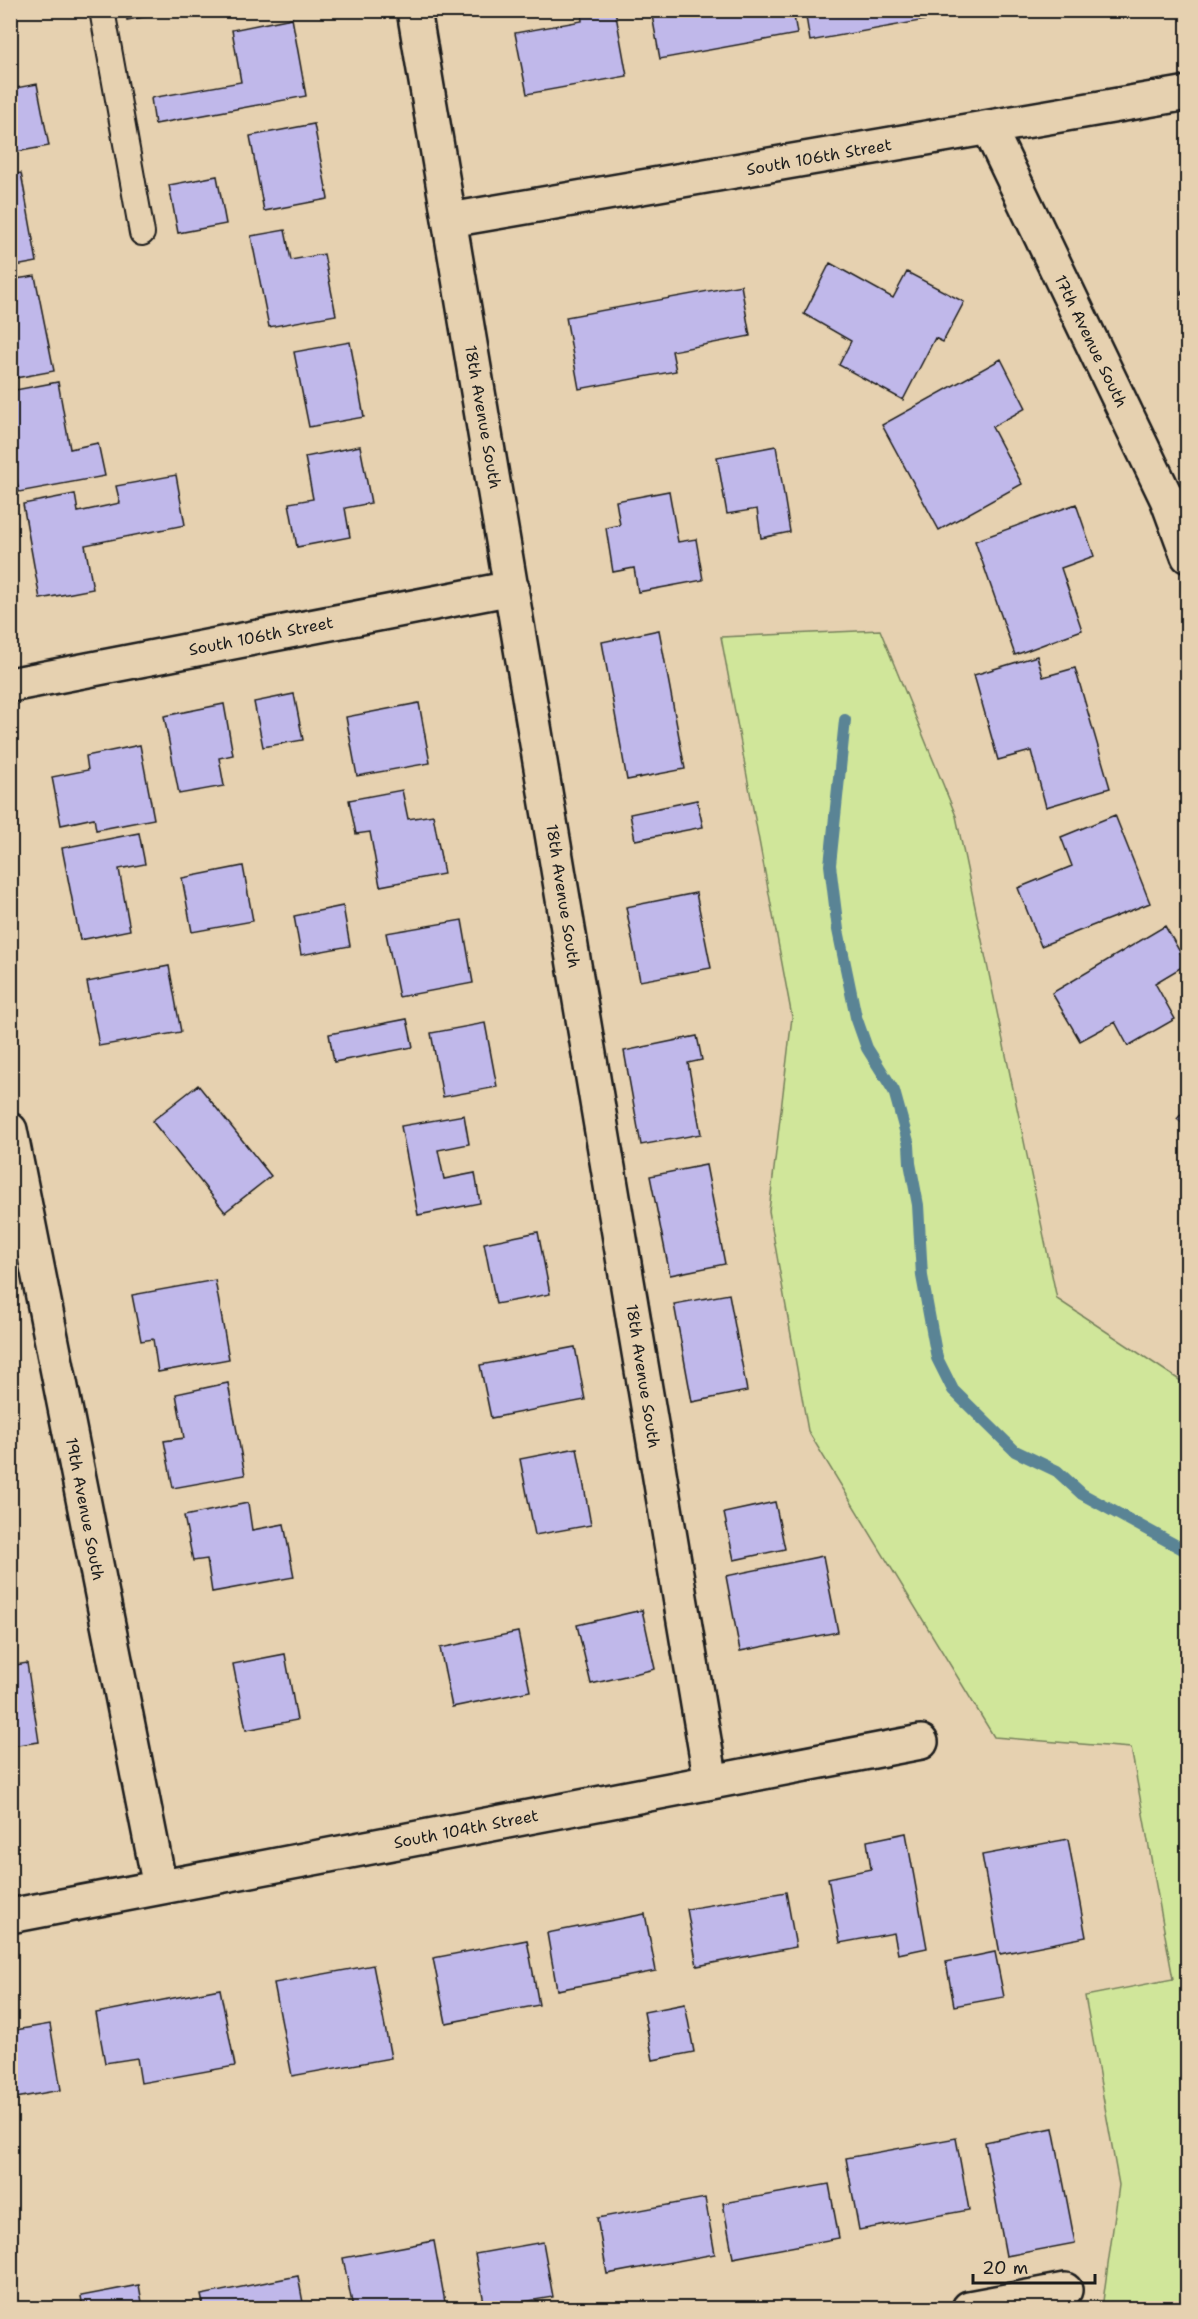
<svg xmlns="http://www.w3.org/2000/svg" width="1198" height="2319" viewBox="0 0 1198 2319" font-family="'Shantell Sans',sans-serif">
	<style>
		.green { fill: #d0e69a; stroke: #76815b; stroke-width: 1.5 }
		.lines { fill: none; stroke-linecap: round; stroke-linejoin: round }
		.stream { stroke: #5a8495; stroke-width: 12 }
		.building { fill: #c0b8ea; stroke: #1c1c1c; stroke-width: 1.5 }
		.lane-casing { stroke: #1c1c1c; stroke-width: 28 }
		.street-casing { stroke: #1c1c1c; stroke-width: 38 }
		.lane { stroke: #e6d1b0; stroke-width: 24 }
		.street { stroke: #e6d1b0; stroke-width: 33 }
		.labels { text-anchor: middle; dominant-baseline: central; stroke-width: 6; stroke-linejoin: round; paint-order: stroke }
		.street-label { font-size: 16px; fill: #1c1c1c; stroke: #e6d1b0 }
	</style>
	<rect width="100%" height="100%" fill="#e6d1b0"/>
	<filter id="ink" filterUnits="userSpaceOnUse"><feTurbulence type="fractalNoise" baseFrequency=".0167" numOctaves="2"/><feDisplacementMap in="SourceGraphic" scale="12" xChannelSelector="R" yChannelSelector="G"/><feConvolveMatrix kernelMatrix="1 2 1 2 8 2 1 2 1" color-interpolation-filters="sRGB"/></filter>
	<g filter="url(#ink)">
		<path class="green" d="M880,630L956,816L1057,1299L1187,1385V2308H1064L1103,2301L1119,2185L1085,1996L1173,1979L1131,1748L994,1737L808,1431L769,1211L792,1017L721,637Z"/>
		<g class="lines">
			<path class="stream" d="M845,720L830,865L838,930L856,1017L867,1048L894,1091L909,1145L910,1163L918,1205L922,1276L937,1358L953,1390L1015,1451L1057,1471L1082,1494L1188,1552"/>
		</g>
		<path class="building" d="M126,10H165V13L127,20Z
			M581,10H615L627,76L527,94L515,33L582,21Z
			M651,10H793L797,34L660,59Z
			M805,10H941L942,17L810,41Z
			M292,18L306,96L155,124L151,98L241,82L232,30Z
			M37,84L49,146L10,153V89Z
			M314,124L328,199L264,211L250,136Z
			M21,173L37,262L10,267V175Z
			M217,176L226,224L178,233L169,185Z
			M285,230L291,260L324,254L336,315L269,327L251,236Z
			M830,263L893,298L907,272L964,302L943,342L935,338L903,400L839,365L851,341L804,314Z
			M35,276L54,371L10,379V280Z
			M1188,278V297L1181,294Z
			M741,285L750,336L672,351L676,371L579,389L566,317Z
			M350,342L364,417L309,427L294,352Z
			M1001,359L1026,408L992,427L1022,484L939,530L882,425Z
			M58,382L70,449L98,443L105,476L19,492L10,446V391Z
			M360,446L371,503L345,508L350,537L297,547L289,503L313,499L305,457Z
			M776,446L790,532L761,538L757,509L727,514L717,457Z
			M176,475L185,525L85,545L93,589L40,599L23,504L75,494L78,512L120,503L116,486Z
			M669,491L678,542L696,539L703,580L638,592L634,568L613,572L606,528L620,525L616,501Z
			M1076,504L1094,556L1061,568L1082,630L1015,655L975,541Z
			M659,630L685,769L627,780L602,642Z
			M1037,656L1043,677L1075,668L1110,788L1046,807L1031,751L998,760L974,675Z
			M294,694L303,740L263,747L254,702Z
			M419,703L430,763L357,776L346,717Z
			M224,704L233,755L219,758L224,786L179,794L164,716Z
			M140,745L154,819L96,830L94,818L61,825L52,777L88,770L86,756Z
			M402,790L408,819L433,815L444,874L380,886L370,832L356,834L349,800Z
			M697,800L703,827L635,840L630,814Z
			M1115,815L1150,903L1041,946L1018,888L1072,866L1061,837Z
			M139,833L145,864L119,869L130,930L80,940L62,848Z
			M243,866L253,921L192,932L182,878Z
			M696,893L711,968L640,981L626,907Z
			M343,906L350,946L301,955L294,916Z
			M462,920L473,983L399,997L386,933Z
			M1165,926L1187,964L1155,983L1175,1019L1128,1046L1115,1022L1080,1041L1052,993Z
			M169,966L181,1032L99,1046L87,982Z
			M407,1019L413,1047L334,1062L329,1034Z
			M485,1023L497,1087L443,1097L431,1033Z
			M697,1036L702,1060L688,1063L701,1134L641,1145L624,1051Z
			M198,1085L271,1176L225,1212L152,1121Z
			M1188,1106V1127L1177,1119Z
			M464,1115L469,1144L438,1150L444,1179L475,1173L480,1203L418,1215L401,1126Z
			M706,1165L725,1264L670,1275L650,1176Z
			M538,1232L550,1294L496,1304L484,1243Z
			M215,1280L229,1359L158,1372L153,1339L141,1341L132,1295Z
			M729,1294L747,1391L692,1402L674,1304Z
			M575,1347L585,1400L491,1418L480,1365Z
			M228,1383L245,1475L173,1488L164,1441L184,1438L176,1394Z
			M577,1448L591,1525L535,1535L520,1459Z
			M775,1502L785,1549L734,1560L724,1513Z
			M248,1503L252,1530L284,1524L294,1577L212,1592L207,1559L193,1561L184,1516Z
			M823,1556L838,1632L740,1651L726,1576Z
			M642,1610L655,1669L591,1684L577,1625Z
			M518,1632L530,1691L452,1707L440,1648Z
			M285,1654L297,1720L246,1730L233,1664Z
			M27,1663L39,1742L10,1746V1666Z
			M906,1833L927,1948L898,1954L894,1933L840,1943L828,1878L871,1869L867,1841Z
			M1068,1839L1086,1937L1000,1954L982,1855Z
			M786,1892L796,1947L697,1966L687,1909Z
			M645,1914L656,1971L557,1990L547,1933Z
			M527,1940L539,2005L446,2023L433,1958Z
			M995,1952L1004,1997L954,2006L946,1962Z
			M373,1965L391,2058L292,2076L274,1983Z
			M220,1989L235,2066L141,2083L137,2058L105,2063L96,2013Z
			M685,2004L694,2052L653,2060L644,2012Z
			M50,2024L61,2090L10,2099V2031Z
			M1053,2128L1075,2243L1006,2256L985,2142Z
			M956,2138L969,2210L859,2230L846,2158Z
			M829,2184L839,2238L733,2258L723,2203Z
			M705,2198L715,2254L607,2274L597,2218Z
			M434,2241L446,2308H353L343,2258Z
			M543,2242L553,2297L485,2308L475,2254Z
			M298,2276L304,2308H204L201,2295Z
			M139,2285L143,2308H83L81,2296Z"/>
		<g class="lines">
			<g class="lane-casing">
				<path id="lane" d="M102,10L142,233"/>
			</g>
			<g class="street-casing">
				<path id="street" d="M414,10L711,1782
					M989,128L1167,499L1188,556
					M450,220L1188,93
					M10,685L512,588
					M10,1130L160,1887
					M10,1916L921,1742
					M969,2308L1065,2290"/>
			</g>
			<use href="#lane" class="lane"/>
			<use href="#street" class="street"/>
		</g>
	</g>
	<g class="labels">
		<g class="street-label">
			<text transform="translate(819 157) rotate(-10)">South 106th Street</text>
			<text transform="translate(1091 341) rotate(64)">17th Avenue South</text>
			<text transform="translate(483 417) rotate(80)">18th Avenue South</text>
			<text transform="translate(261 636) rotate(-11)">South 106th Street</text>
			<text transform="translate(563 896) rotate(81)">18th Avenue South</text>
			<text transform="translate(643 1376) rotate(81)">18th Avenue South</text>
			<text transform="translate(85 1509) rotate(79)">19th Avenue South</text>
			<text transform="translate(466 1829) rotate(-11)">South 104th Street</text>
		</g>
	</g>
	<rect width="1198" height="2319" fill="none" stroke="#e6d1b0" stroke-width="36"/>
	<rect x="18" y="18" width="1162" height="2283" fill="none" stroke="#1c1c1c" stroke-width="2" filter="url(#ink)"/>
	<path d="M973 2274v9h122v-9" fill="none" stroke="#1c1c1c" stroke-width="3"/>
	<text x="982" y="2274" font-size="18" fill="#1c1c1c" stroke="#e6d1b0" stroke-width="4.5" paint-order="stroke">20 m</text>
</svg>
